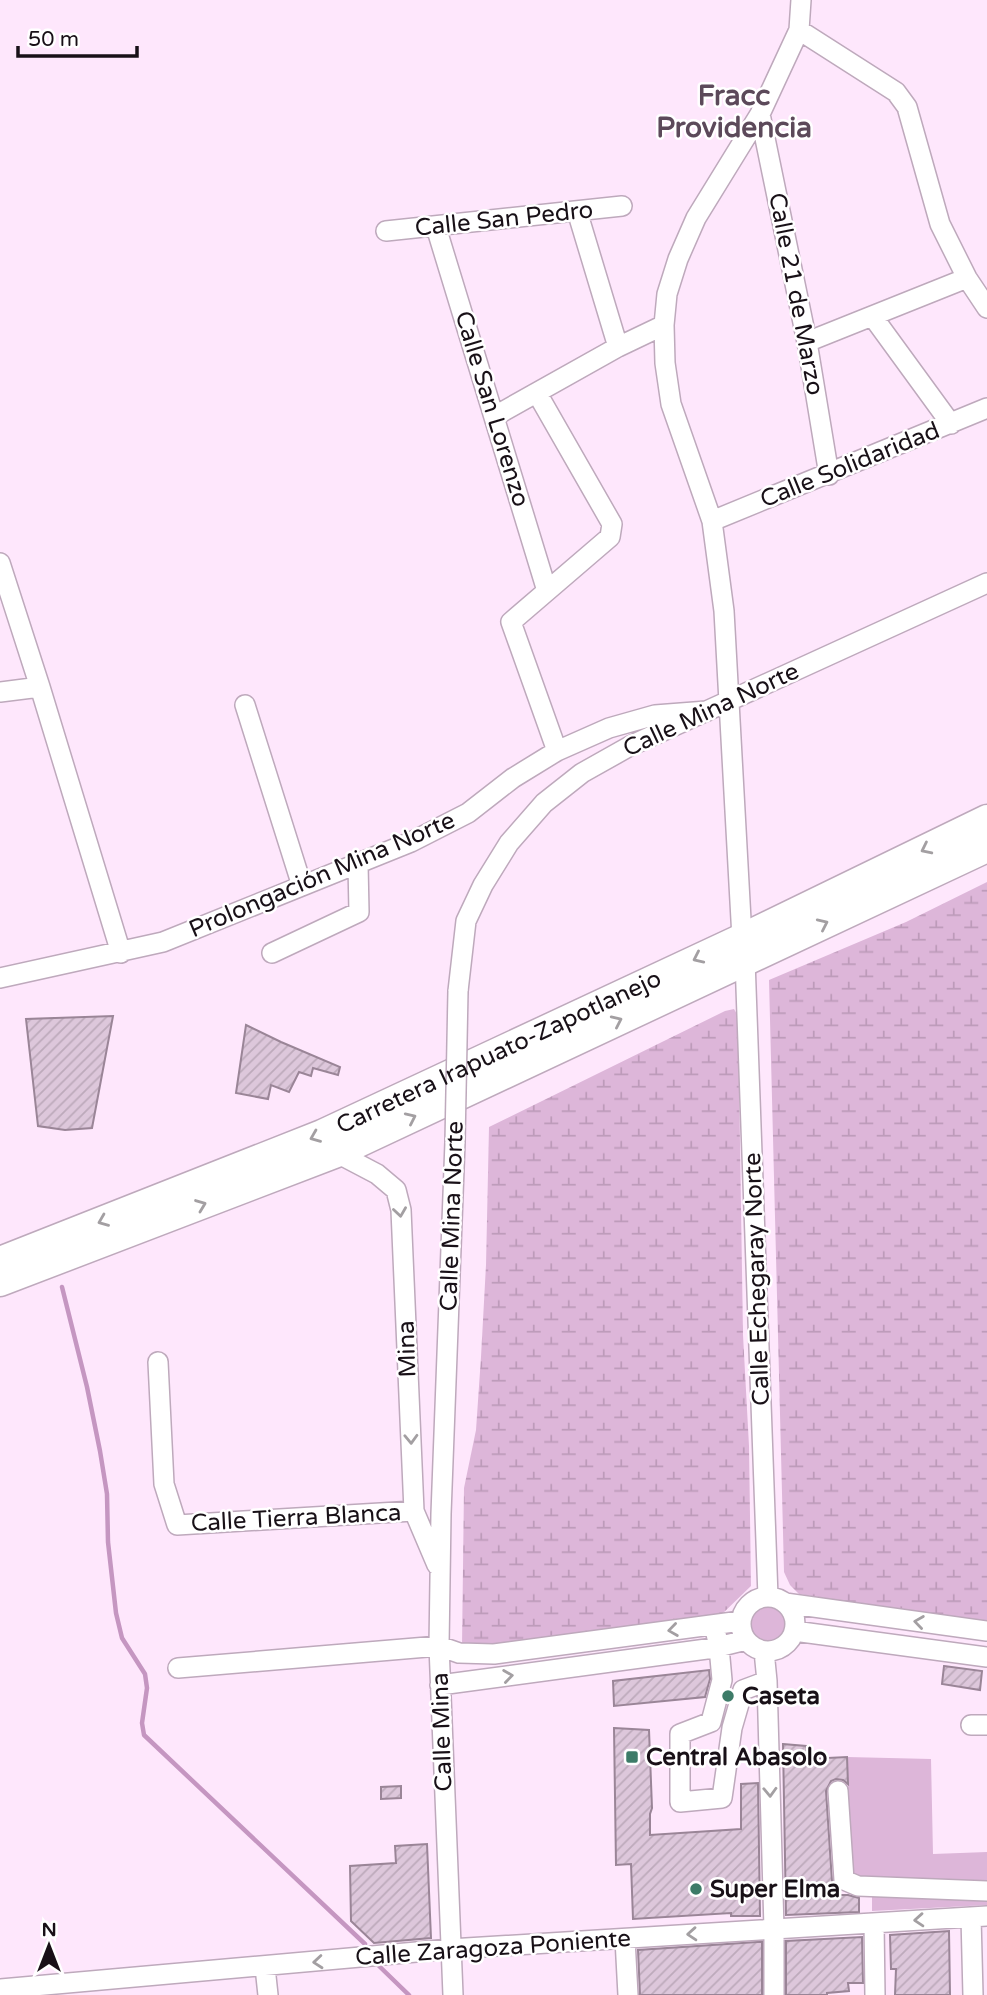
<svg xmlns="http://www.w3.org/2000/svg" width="987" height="1995" viewBox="0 0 987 1995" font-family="'Varela Round',sans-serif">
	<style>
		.green { fill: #ddb6d9 }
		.wetland { fill: url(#wetland-marsh) }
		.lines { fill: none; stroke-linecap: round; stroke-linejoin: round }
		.stream { stroke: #c596c1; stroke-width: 4.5 }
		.building { fill: url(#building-hatch); stroke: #9a8597; stroke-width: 2 }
		.minor-casing { stroke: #bea9bc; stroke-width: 22 }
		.highway-casing { stroke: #bea9bc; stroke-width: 31 }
		.minor { stroke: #fff; stroke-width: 19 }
		.highway { stroke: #fff; stroke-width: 28 }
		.minor-bridge-casing { stroke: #bea9bc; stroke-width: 22; stroke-linecap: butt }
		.minor-bridge { stroke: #fff; stroke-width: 19 }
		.oneway { stroke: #a39fa2 }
		.poi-dot { fill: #3d7b68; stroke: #fff; stroke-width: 2.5 }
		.labels { text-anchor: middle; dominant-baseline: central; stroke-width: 5; stroke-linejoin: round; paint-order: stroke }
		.street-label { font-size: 24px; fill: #181017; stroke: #fff }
		.poi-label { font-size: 24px; font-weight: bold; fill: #181017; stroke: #fff; text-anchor: start }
		.quarter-label { font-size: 28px; font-weight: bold; fill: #5c495a; stroke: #fff }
	</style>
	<defs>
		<pattern id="wetland-marsh" width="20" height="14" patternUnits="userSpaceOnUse" patternTransform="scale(1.75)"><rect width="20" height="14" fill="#ddb6d9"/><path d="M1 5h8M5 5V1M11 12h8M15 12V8" fill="none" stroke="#bd9bba"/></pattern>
		<pattern id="building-hatch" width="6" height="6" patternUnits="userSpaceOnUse" patternTransform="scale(1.75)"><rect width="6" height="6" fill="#ddc7db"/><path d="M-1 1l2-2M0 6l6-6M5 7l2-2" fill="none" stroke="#bdaabb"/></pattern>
	</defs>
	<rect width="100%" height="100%" fill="#fee7fc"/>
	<path class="green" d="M746 1624a22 22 0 1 1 44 0a22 22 0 1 1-44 0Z
		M847,1757L931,1759L933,1854L987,1852V1883L854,1879L850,1859Z
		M872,1894L987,1896V1905L872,1911Z"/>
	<path class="wetland" d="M987,882V1623L799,1594L790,1585L784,1572L769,980L906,922Z
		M734,1009L738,1016L743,1335L749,1446L751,1586L720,1616L464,1650L462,1646L464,1488L476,1430L481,1357L486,1265L489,1127L725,1011Z"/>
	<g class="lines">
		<path class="stream" d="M62,1287L87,1387L100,1451L107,1494L108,1542L116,1613L122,1638L145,1674L147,1688L142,1723L144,1735L365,1944
			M378,1965L409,1995"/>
	</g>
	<path class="building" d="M113,1016L92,1128L65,1130L38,1126L26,1019Z
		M246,1025L281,1042L340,1067L338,1075L313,1068L311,1076L299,1072L289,1092L271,1085L268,1099L236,1093Z
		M944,1666L982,1671L980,1690L942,1684Z
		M709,1670L710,1679L705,1697L614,1706L613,1681Z
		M614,1728L649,1730L652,1808L650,1814V1835L741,1829V1784L758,1783L760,1916H731V1913L633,1919L631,1864L616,1865Z
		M783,1744L806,1746L807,1759L847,1757L848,1784L843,1780L836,1779L831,1781L826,1791L832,1881L835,1895H848L859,1898V1912L786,1915Z
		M401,1786V1798L381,1799V1787Z
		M427,1844L431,1938L374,1943L351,1921L350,1866L396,1863L395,1846Z
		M949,1931L950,1995H895L896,1969H891L890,1935Z
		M862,1937L863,1983H848L849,1991L827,1993V1995H786V1941Z
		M757,1942H762V1995H640L638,1950Z"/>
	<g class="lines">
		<g class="minor-casing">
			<path id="minor" d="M799,30L896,92L907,107L940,224L967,278L987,308
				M760,114L807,342L829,475
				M577,211L618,347
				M436,227L547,591
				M386,231L622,206
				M873,317L951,424
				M807,342L967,278
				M537,393L612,524L610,537L511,622L557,751
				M495,416L618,347L664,325
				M712,521L987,408
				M0,563L40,687L121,953
				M0,692L40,687
				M245,705L302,886
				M742,938L724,611L712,521L671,404L665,363L664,325L667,294L678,259L696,218L760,114L799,30L801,0
				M272,953L359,912L358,864
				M745,960L768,1597
				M0,978L163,942L411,842L468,813L513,778L557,751L609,728L655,715L707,711
				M458,991L466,921L483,885L509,843L544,803L582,773L630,746L987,583
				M337,1153L377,1174L396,1190L401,1210L414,1511L437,1565
				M158,1362L164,1484L177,1525L414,1511
				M741 1624a27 27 0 1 1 54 0a27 27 0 1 1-54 0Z
				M785,1603L987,1631
				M714,1625L719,1647L722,1680L711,1722L680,1734V1802L722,1798L732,1728L743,1690L767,1681
				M794,1631L987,1657
				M764,1651L767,1681L774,1929V1995
				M178,1668L439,1646L459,1653L494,1654L741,1621
				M440,1685L714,1648L746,1640
				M971,1725H987
				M838,1791L844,1880L858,1886L987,1891
				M971,1917L973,1995
				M874,1923L875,1995
				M625,1939L628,1995
				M265,1967L268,1995
				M0,1989L450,1949L987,1916
				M453,1995L439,1646L441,1514L455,1142"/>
		</g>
		<g class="highway-casing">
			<g id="highway">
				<path id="s1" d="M0,1261L322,1134L742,938L987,819"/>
				<path d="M0,1282L337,1153L987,848"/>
			</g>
		</g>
		<use href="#minor" class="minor"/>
		<use href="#highway" class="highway"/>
		<g class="minor-bridge-casing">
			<path id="minor-bridge" d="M455,1142L458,991"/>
		</g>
		<use href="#minor-bridge" class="minor-bridge"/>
	</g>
	<defs><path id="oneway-chevron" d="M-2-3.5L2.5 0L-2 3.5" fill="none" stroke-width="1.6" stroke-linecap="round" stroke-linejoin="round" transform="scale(1.75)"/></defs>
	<g class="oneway">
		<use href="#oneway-chevron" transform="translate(926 849) rotate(154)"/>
		<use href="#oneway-chevron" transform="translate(823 924) rotate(-25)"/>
		<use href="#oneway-chevron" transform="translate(698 958) rotate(155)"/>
		<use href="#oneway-chevron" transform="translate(617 1021) rotate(-25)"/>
		<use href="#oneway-chevron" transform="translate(411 1118) rotate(-25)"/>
		<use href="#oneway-chevron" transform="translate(315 1137) rotate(158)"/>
		<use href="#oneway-chevron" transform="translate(201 1205) rotate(-21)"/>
		<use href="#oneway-chevron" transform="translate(400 1212) rotate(82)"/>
		<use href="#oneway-chevron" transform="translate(103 1221) rotate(158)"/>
		<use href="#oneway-chevron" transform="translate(411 1439) rotate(88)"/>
		<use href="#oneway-chevron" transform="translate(919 1622) rotate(-172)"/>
		<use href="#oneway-chevron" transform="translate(673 1630) rotate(172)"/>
		<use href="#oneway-chevron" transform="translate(508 1676) rotate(-8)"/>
		<use href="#oneway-chevron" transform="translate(770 1792) rotate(88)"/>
		<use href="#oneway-chevron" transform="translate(919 1920) rotate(176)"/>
		<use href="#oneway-chevron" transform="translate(692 1934) rotate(176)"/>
		<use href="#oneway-chevron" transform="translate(318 1962) rotate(175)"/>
	</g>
	<g class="poi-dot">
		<circle cx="728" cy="1696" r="7"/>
		<rect x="625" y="1750" width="14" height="14" rx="3.5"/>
		<circle cx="696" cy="1889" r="7"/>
	</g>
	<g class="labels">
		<g class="street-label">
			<text transform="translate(504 219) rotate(-6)">Calle San Pedro</text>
			<text transform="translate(796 294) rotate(79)">Calle 21 de Marzo</text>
			<text transform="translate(492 409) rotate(73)">Calle San Lorenzo</text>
			<text transform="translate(850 465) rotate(-22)">Calle Solidaridad</text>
			<text transform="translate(711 710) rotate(-25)">Calle Mina Norte</text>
			<text transform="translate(322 875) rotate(-23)">Prolongación Mina Norte</text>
			<text stroke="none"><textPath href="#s1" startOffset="541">Carretera Irapuato-Zapotlanejo</textPath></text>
			<text transform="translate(452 1216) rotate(-88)">Calle Mina Norte</text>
			<text transform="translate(757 1279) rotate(-92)">Calle Echegaray Norte</text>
			<text transform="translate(407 1349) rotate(-92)">Mina</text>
			<text transform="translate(296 1518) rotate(-3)">Calle Tierra Blanca</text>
			<text transform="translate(442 1732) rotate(-92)">Calle Mina</text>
			<text transform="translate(493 1948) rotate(-4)">Calle Zaragoza Poniente</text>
		</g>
		<g class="poi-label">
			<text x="742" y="1696">Caseta</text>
			<text x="646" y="1757">Central Abasolo</text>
			<text x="710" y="1889">Super Elma</text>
		</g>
		<g class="quarter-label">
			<text x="734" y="96">Fracc<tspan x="734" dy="32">Providencia</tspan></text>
		</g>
	</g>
	<g transform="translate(49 1946)" stroke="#ffffff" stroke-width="5" paint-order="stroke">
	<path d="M0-5L12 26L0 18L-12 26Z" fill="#181017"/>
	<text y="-10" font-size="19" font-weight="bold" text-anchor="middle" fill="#181017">N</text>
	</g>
	<path d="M18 46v10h119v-10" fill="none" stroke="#181017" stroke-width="3.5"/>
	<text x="28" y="46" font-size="21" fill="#181017" stroke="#ffffff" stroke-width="5" paint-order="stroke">50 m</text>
</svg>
